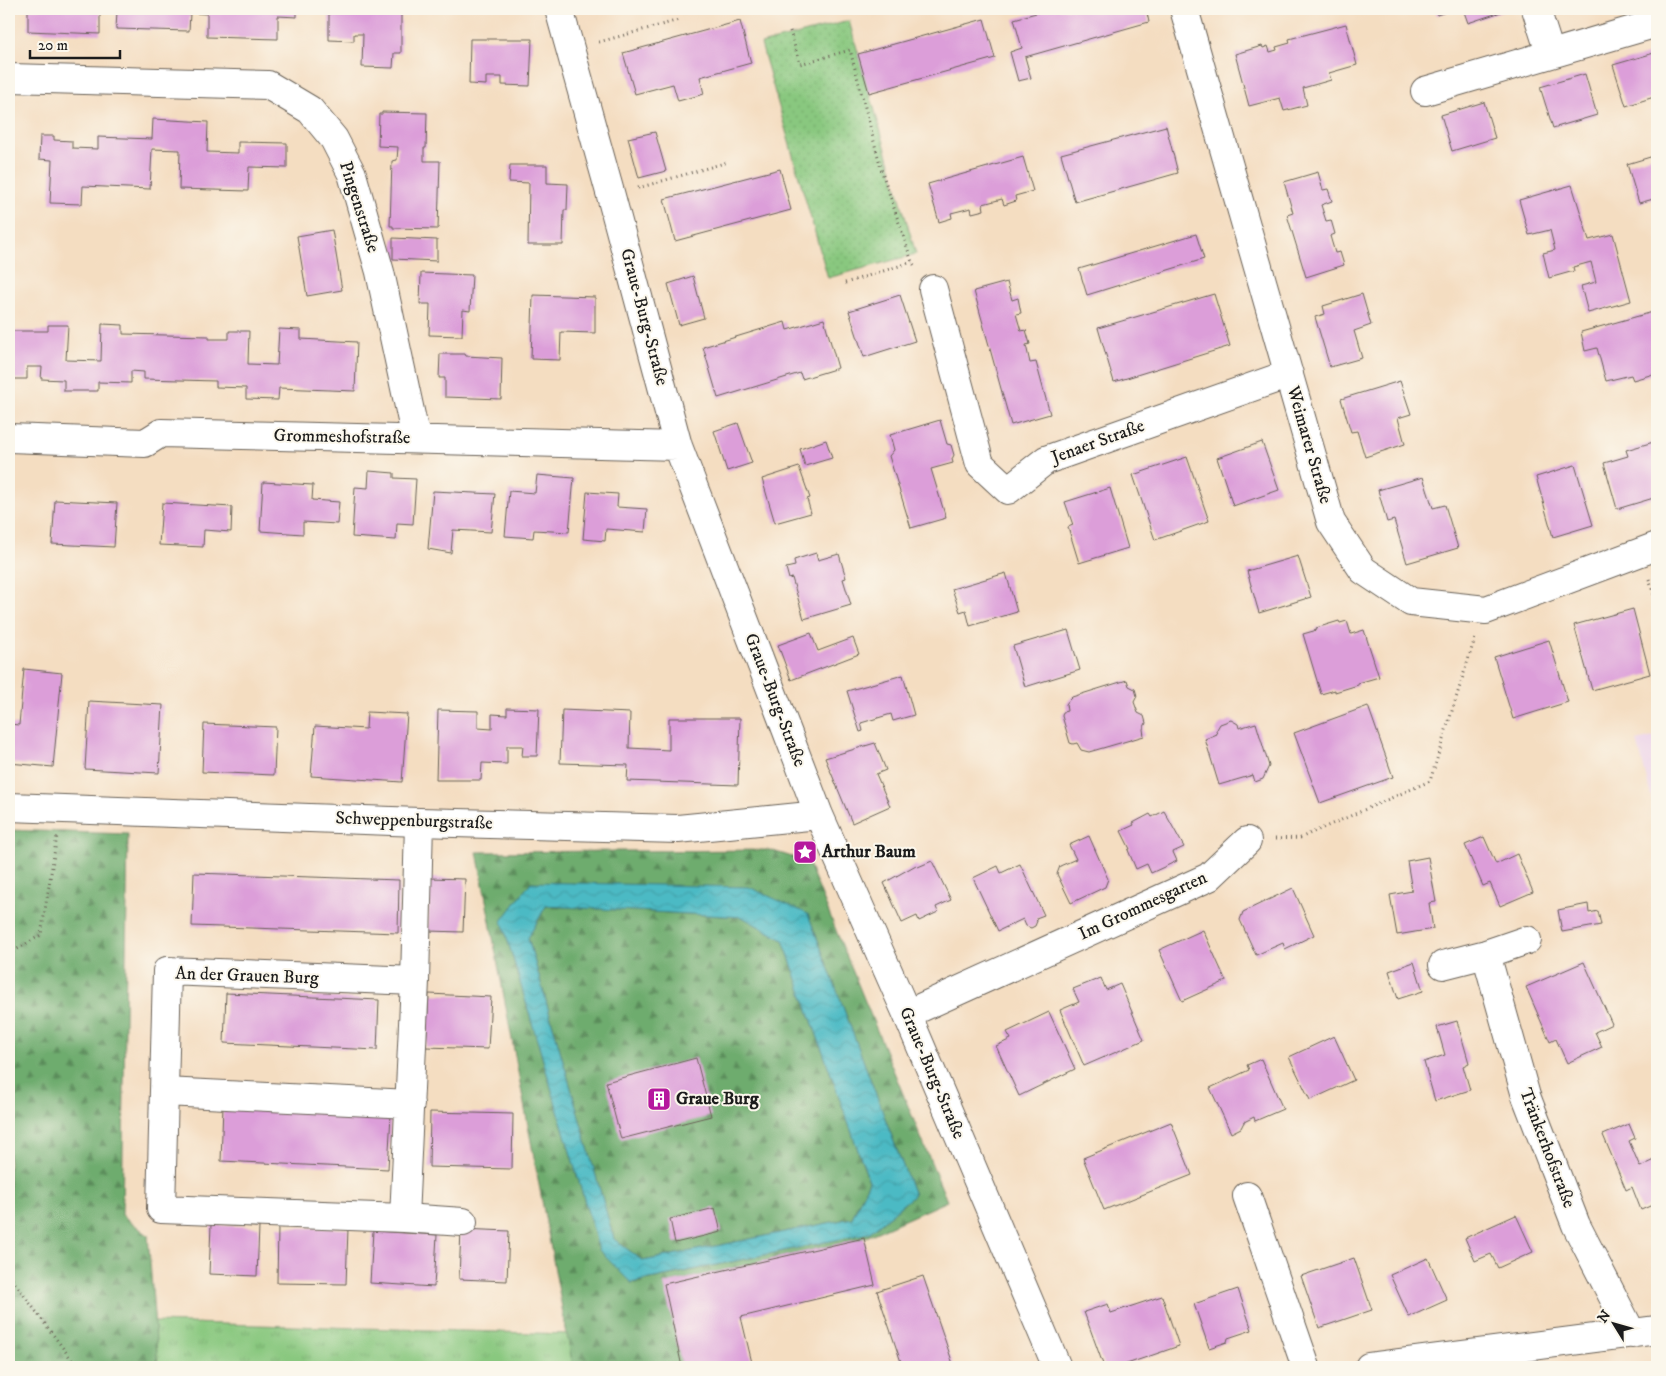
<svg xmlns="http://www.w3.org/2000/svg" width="1666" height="1376" viewBox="0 0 1666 1376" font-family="'IM FELL DW Pica',serif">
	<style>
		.built { fill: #ecd1e9 }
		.grass { fill: url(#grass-tufts); stroke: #52724e }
		.forest { fill: url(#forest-firs); stroke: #456445; fill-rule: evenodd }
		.park { fill: url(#park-dots); stroke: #52724e }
		.water { fill: url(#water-waves); stroke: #346b70; fill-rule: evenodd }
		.building { fill: #dc9ed9 }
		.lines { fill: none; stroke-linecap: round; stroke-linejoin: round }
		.minor-casing { stroke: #686056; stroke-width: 30 }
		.path { stroke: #686056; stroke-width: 3; stroke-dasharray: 1 4; stroke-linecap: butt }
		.minor { stroke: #fff; stroke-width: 28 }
		.labels { text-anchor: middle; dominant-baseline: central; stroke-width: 4; stroke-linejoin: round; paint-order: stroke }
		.street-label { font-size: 18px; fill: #1c1c1c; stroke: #fbf7ec }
		.poi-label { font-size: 18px; font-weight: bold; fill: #1c1c1c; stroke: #fbf7ec; text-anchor: start }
	</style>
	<defs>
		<pattern id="grass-tufts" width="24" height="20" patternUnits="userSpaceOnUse" patternTransform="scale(1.25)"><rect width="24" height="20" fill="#89c87f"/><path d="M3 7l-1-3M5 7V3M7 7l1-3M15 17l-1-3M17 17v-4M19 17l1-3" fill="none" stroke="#76ab6d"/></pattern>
		<pattern id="forest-firs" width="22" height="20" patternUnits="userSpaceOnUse" patternTransform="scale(1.25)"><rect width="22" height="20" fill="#6eac6e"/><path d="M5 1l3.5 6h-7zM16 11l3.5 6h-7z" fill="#5a8b5a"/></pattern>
		<pattern id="park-dots" width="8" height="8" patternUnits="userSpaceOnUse" patternTransform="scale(1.25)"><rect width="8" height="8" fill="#89c87f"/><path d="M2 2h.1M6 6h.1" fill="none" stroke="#76ab6d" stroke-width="1.8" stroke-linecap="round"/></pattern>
		<pattern id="water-waves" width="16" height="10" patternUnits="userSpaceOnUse" patternTransform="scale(1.25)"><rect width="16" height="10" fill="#4cbac4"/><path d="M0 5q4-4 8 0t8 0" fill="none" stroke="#429fa8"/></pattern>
	</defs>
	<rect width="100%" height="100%" fill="#fbf7ec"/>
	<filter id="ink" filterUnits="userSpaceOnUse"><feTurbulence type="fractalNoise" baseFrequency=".02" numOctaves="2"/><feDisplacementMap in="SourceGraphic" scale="10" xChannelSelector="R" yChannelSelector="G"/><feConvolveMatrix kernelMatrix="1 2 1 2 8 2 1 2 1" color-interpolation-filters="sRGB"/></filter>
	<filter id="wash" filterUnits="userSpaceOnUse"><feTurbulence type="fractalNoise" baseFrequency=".0096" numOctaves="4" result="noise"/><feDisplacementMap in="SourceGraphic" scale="20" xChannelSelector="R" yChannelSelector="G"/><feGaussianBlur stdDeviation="1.12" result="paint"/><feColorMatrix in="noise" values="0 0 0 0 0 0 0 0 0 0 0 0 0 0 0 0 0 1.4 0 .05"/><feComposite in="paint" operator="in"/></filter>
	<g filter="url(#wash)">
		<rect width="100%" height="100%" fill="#f4ddc1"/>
		<path class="built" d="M1657,736V820L1637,741Z"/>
		<path class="grass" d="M154,1322L568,1334L573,1367H158Z"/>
		<path class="forest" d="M9,830L128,834L122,1215L148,1235L158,1367H9Z
			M770,850L808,862L947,1201L864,1238L665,1284L682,1367H573L477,852ZM532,882L808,914L914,1195L869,1233L632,1283L599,1250L502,921Z
			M546,906L742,917L783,940L869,1181L852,1218L643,1261L614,1239L528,938Z"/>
		<path class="park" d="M849,21L916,254L828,278L761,44Z"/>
		<path class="water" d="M531,882L749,887L808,914L914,1195L869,1233L631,1283L599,1250L502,921ZM546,906L742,917L783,940L869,1181L852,1218L643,1261L614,1239L528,938Z"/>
		<g id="blocks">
			<path class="building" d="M28,9H297V17L278,16V39L207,37V14L190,13L189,31L116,29L117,11H100V34L28,31Z
				M329,9H401V53H394L393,68L362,67L363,34H354V41L329,40Z
				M1051,9H1146L1149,22L1025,57L1031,78L1018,81L1010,52L1022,48L1014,19Z
				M1435,9H1455L1437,15Z
				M1463,9H1504V11L1468,23Z
				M984,19L995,58L869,93L858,54Z
				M740,21L751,63L700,77L704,94L678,101L673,84L635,94L623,53Z
				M1346,24L1357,65L1329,73L1331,80L1303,88L1307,105L1284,111L1280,98L1249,106L1235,54L1262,46L1263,48L1268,46L1270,52L1277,50L1276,47L1290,43L1289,39Z
				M470,39H532L530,86L502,85V77H486V85L469,84Z
				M1654,53L1657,63V96L1626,106L1613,65Z
				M1585,74L1597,115L1553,128L1540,87Z
				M1484,102L1495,138L1452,151L1441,115Z
				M382,112L427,113L426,148H424V161H440L438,229L393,228V226H390L392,161L397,160L398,147L378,146L379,114H382Z
				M153,119L208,122L207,152L238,153V142L287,143V168L249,167L248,191L179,189L180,150L152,149L150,189L83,186L82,204L50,203L52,160L39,159L40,136H54V140L72,141V148L98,149V137L152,139Z
				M1166,126L1178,173L1075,202L1061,154Z
				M655,132L666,171L639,178L628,138Z
				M9,134H12L10,159H9Z
				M1657,155V198L1639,203L1627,164Z
				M1023,157L1033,191L1015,196L1016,201L1004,205L1002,199L983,204L984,210L972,213L971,208L951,213L952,218L939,222L928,184Z
				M510,165H547V183L568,184L567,210H564L563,245H528L529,183L509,182Z
				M780,169L791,210L675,241L664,199Z
				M1318,172L1323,190L1328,189L1332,201L1321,205L1326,221L1331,220L1335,234L1330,236L1335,253L1340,252L1344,265L1306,277L1287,215L1293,213L1284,182Z
				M1572,185L1589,240L1613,234L1631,301L1588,313L1581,286L1596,282L1591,262L1573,267L1574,271L1549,278L1543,253L1555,250L1550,230L1529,235L1519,200Z
				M332,230L342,290L307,296L297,236Z
				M1196,234L1204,259L1087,295L1079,269Z
				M393,238L437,240V261L393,259Z
				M421,273L472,275L470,311L463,310L462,336L429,335L430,304H420Z
				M693,276L704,318L679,325L668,284Z
				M1007,282L1012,300L1018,298L1021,313L1016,314L1021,331L1026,330L1030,344L1026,345L1030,363L1036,362L1050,414L1011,425L974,291Z
				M1214,294L1230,346L1114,382L1098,328Z
				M1362,294L1371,325L1354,331L1362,358L1330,367L1315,317L1325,314L1323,306Z
				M533,295L595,297V333L561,332L560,360L531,359Z
				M900,295L915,341L864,357L849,311Z
				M1653,312L1657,329V332H1654L1657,340V373L1633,380L1631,375L1606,381L1597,348L1585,351L1581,332Z
				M824,319L838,368L802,379L800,373L718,398L703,347L785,322L787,330Z
				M102,324L123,325V334L209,336V339H229V331H249L248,364L277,365L279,329L301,330V339L357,342L355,391L279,388L278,400L246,399V388L216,387V381L144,379V372L131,371V383L98,382V391H64V380L41,379L42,367H27V379H9V331H48V325H68L66,360L101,361Z
				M440,354H465L466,356L502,358L501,399L445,397V378H439Z
				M1400,381L1411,414L1398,418L1405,444L1365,457L1357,431L1351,432L1341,399Z
				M940,420L947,444L951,445L954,455L952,459L953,463L931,469L946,518L911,528L889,456L894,450L890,435Z
				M738,423L752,463L727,471L714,431Z
				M826,440L832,458L805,466L800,449Z
				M1657,441V497L1617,509L1604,463L1628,456L1626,450Z
				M1262,442L1279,490L1233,506L1217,458Z
				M1187,457L1209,521L1155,540L1133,475Z
				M1575,465L1593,525L1553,537L1536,477Z
				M799,467L810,498L807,499L811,513L775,523L762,479Z
				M369,471L394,473V478L416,479L413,524L397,523L396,540L352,537L355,487L368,488Z
				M537,475L574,478L569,532L534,530L533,538L505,536L509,491L535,493Z
				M1423,477L1433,508L1445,505L1458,548L1407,563L1394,520L1387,522L1378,490Z
				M263,482L313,485L312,500L339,502L337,524L303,522V534L260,531Z
				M1110,488L1128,548L1079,563L1068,527L1073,525L1065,502Z
				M433,491L495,494L491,532L453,530L451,553L428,549Z
				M587,492L618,494L617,507L647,509L645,532L606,529L605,541L583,539Z
				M9,500H11L10,520H9Z
				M55,500L117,503L114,547L52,544Z
				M162,503L232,507L231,532L204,530L203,547L159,545Z
				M816,553L818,560L839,554L846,578L843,579L851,605L804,619L792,578L789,579L786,568L795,566L794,560Z
				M1298,556L1311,597L1259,613L1247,571Z
				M1006,573L1017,612L970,626L966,610L960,612L952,589Z
				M1633,609L1650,674L1592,690L1574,625Z
				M1339,621L1340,623L1347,621L1351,634L1364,630L1379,677L1358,683V685L1335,692V690L1321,694L1303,634L1317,630L1316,628Z
				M1068,630L1080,670L1025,687L1013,646Z
				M811,633L818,651L853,638L859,654L791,680L778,645Z
				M1549,640L1568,702L1513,719L1494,657Z
				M24,669L62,673L53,767L9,763V724L19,725Z
				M903,675L914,715L893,721L891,714L861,723L863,731L860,732L847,691Z
				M1127,680L1129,686L1135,689L1137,696L1134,702L1138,713L1144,716L1146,723L1143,729L1144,736L1089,752L1081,750L1077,743L1073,744L1070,743L1062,716L1063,712L1067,711L1066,704L1069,700L1072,697Z
				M89,701L163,705L159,773L85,769Z
				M1368,706L1393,777L1320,803L1294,733Z
				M507,708L539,709L537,756H522L523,746H507V764L482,763L481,780H436L438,710L478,711V728L492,729V714L507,715Z
				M562,710L630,713L629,748L669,750V718H740L738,785L627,781L628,765L560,763Z
				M367,712L407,714L402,782L311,776L315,726L366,729Z
				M1231,720L1238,724L1239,728L1256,723L1269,766L1263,779L1255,782L1253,775L1219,785L1205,739L1217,734L1216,731L1220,724Z
				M204,724L276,727L274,775L202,772Z
				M875,743L886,770L876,774L890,806L852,823L825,758Z
				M1164,811L1184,847L1173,852L1177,861L1151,873L1147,864L1136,869L1128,850L1130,849L1121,831L1134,825L1133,823L1150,814L1152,817Z
				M1089,836L1108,879L1105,887L1071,903L1057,874L1060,866L1076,859L1069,845Z
				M1484,837L1496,864L1517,854L1533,892L1500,906L1490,883L1483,886L1465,845Z
				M1428,857L1436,902L1429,903L1433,929L1397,935L1390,895L1412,891L1407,861Z
				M932,861L951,900L936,907L938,912L919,921L917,916L902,923L884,883L916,865L918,867Z
				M1020,864L1044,915L1036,918L1037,921L1035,926L1031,928L1026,926L1023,919L998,931L973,878L998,866L1001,873Z
				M194,873L399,880L398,933L192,926Z
				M430,878L465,879L463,932L428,931Z
				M1293,888L1314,935L1285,949L1283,943L1256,955L1240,920L1243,912Z
				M1588,904L1589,913L1598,911L1601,925L1562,932L1558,910Z
				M1203,930L1226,981L1182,1001L1159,950Z
				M1414,962L1423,991L1398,999L1389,971Z
				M1584,962L1612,1024L1595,1032L1602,1047L1567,1063L1556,1039L1550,1042L1526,987Z
				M1101,978L1106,990L1120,984L1144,1040L1084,1066L1060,1010L1079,1002L1073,989Z
				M226,993L379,1000L377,1050L224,1043Z
				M429,994L491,997L488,1049L426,1047Z
				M1049,1012L1075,1069L1019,1096L996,1046L1011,1039L1007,1032Z
				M1457,1021L1469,1063L1463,1066L1470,1090L1435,1101L1424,1062L1445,1055L1437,1027Z
				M1334,1036L1354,1080L1310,1100L1289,1057Z
				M696,1058L711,1116L621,1139L606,1082Z
				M1261,1059L1283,1109L1255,1121L1254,1117L1244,1122L1241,1128L1231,1133L1210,1088L1249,1070L1247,1065Z
				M223,1106L391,1114L388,1169L221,1161Z
				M430,1112L513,1114L512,1169L429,1167Z
				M1171,1122L1192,1175L1104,1210L1083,1158Z
				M1629,1124L1635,1138L1629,1141L1640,1167L1657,1159V1203L1641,1210L1632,1187L1626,1190L1603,1135Z
				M715,1208L721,1232L675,1243L670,1219Z
				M1516,1215L1533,1252L1498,1268L1491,1254L1475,1261L1465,1238Z
				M211,1225L259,1227L257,1276L209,1274Z
				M278,1227L348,1229L346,1284L277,1283Z
				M461,1229L509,1231L507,1281L459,1279Z
				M373,1231L437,1235L434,1287L370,1283Z
				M864,1238L875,1285L741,1317L753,1367H682L664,1284Z
				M1354,1258L1372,1310L1319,1328L1301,1276Z
				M1428,1258L1447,1300L1409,1317L1390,1275Z
				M923,1276L948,1349L954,1367H896L902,1365L877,1291Z
				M1238,1289L1252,1330L1228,1338L1227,1342L1209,1348L1194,1304Z
				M1162,1296L1179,1346L1118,1367H1104L1084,1312L1108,1304L1111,1313Z"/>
		</g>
	</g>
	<g filter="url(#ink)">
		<use href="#blocks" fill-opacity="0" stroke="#686056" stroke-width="1"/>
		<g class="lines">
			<g class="minor-casing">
				<path id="minor" d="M559,9L611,196L678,446L819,815L907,1014L1057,1367
					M1184,9L1331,522L1363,570L1411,602L1486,610L1657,546
					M1536,9L1550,53
					M9,78L268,85L310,110L334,139L352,174L380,272L416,439
					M1425,91L1657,23
					M933,289L980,464L1008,490L1046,460L1289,374
					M9,438L145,443L161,433L678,446
					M9,807L419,822L678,829L819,815
					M419,822L415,981L404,1218L463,1222
					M1486,954L1526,1096L1576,1225L1632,1334
					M1443,965L1486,954L1527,940
					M907,1014L1209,877L1247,841
					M165,1092L410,1104
					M1247,1196L1306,1367
					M404,1218L161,1209L167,971L415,981
					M1369,1367L1657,1330"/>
			</g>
			<path class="path" d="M790,31L800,64L850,50L882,172L912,262L915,266
				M599,42L679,20
				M638,188L728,162
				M845,283L912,262
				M1649,579L1657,604
				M1275,839L1300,838L1430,781L1475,638
				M9,954L41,935L57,836
				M9,1180L12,1184L9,1224
				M9,1275L77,1367"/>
			<use href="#minor" class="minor"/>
		</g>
	</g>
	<defs>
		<g id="sight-square" transform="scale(1.25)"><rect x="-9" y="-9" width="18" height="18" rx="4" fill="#b5179e" stroke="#fbf7ec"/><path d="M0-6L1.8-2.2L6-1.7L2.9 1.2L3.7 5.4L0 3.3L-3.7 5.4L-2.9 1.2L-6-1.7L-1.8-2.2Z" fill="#fff"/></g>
		<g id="building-square" transform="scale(1.25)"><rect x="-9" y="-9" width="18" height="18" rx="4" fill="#b5179e" stroke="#fbf7ec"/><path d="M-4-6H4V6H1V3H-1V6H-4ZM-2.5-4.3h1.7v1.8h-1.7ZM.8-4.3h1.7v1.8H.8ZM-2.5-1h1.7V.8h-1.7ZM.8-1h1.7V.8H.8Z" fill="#fff"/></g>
	</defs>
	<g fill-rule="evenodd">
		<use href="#sight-square" x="805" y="852"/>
		<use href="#building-square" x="659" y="1099"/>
	</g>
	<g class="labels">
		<g class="street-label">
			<text transform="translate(359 207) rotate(72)">Pingenstraße</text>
			<text transform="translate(644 317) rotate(75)">Graue-Burg-Straße</text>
			<text transform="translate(342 437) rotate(1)">Grommeshofstraße</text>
			<text transform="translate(1098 442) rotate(-20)">Jenaer Straße</text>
			<text transform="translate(1309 445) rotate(74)">Weimarer Straße</text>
			<text transform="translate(775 700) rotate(69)">Graue-Burg-Straße</text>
			<text transform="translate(414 821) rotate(2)">Schweppenburgstraße</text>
			<text transform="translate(1143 906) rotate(-25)">Im Grommesgarten</text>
			<text transform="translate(247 976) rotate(2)">An der Grauen Burg</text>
			<text transform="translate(932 1073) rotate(67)">Graue-Burg-Straße</text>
			<text transform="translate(1547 1148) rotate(69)">Tränkerhofstraße</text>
		</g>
		<g class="poi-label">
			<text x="822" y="852">Arthur Baum</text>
			<text x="676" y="1099">Graue Burg</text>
		</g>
	</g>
	<rect width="1666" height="1376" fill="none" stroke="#fbf7ec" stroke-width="30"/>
	<g transform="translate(1614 1324) rotate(307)" stroke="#fbf7ec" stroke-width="4" paint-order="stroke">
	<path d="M0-4L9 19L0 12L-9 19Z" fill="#1c1c1c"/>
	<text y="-8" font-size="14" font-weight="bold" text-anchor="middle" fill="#1c1c1c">N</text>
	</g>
	<path d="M30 50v8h90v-8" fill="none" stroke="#1c1c1c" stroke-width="2.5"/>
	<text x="38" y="50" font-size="15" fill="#1c1c1c" stroke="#fbf7ec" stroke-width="4" paint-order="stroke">20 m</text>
</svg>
